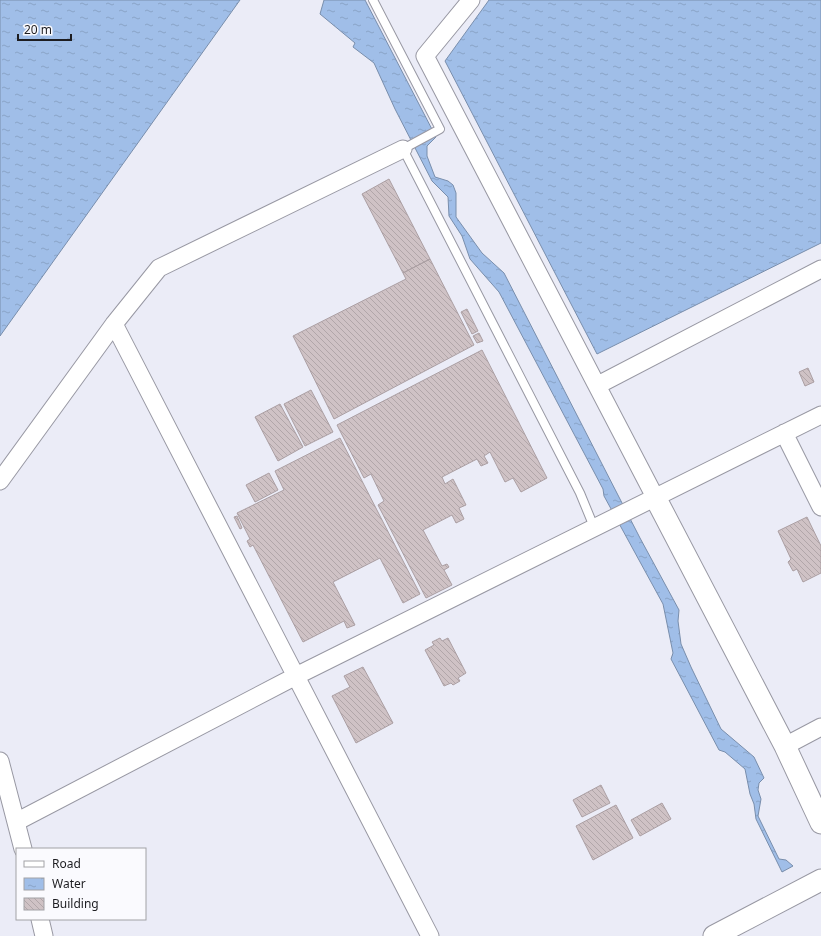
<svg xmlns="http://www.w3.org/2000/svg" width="821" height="936" viewBox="0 0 821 936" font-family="'Noto Sans',sans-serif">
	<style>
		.water { fill: url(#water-ripples); stroke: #798eac }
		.building { fill: url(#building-back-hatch); stroke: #ab9fa3 }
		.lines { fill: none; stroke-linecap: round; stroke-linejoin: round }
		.service-casing { stroke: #9898a3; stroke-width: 10 }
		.minor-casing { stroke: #9898a3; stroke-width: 19 }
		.tertiary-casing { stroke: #9898a3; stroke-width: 23 }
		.service { stroke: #fff; stroke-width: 8 }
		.minor { stroke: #fff; stroke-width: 17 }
		.tertiary { stroke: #fff; stroke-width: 21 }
	</style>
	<defs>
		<pattern id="water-ripples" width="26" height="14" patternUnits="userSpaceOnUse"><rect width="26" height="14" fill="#a0bee8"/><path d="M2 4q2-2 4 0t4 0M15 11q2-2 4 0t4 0" fill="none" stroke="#89a3c7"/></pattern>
		<pattern id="building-back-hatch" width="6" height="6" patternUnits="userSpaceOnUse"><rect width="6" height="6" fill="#cfc2c5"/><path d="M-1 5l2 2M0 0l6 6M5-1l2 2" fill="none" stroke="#b1a6a9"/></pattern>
	</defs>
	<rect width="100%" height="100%" fill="#ebecf7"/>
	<path class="water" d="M0,0H240L0,336Z
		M324,0H365L436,137L427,146V156L435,177L448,181L453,185L456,193V217L482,253L504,273L640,538L679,610L678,621L681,644L691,667L721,729L754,757L764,778L759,783L758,790L761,799L758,816L779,859L786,860L793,866L782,872L756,819L754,804L750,794L745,769L725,752L719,750L671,659L673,653L663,604L604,496L603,489L499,292L470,259L462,236L449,216L448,197L432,181L395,109L374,63L353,47L355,43L320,14Z
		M489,0H821V243L597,354L445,61Z"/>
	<path class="building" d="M389,179L430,259L403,273L362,194Z
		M430,259L474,345L334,419L293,336L406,279L403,273Z
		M467,309L478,331L472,334L461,312Z
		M479,333L483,341L477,343L473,336Z
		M482,350L547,478L521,492L513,478L505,482L490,452L484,456L488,463L481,466L477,459L442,477L445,484L453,479L466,505L459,508L464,519L456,523L452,515L423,530L442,566L447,564L449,567L444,570L452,585L426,598L378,505L384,501L371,474L364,478L337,425Z
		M808,368L814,382L805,386L799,372Z
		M311,390L333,432L305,446L284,404Z
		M280,404L303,447L278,461L255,417Z
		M340,438L420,594L403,603L380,558L333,582L355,625L347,628L344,621L303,642L253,545L250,547L247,541L250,539L237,513L284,490L275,471Z
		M269,473L278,490L255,502L246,485Z
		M237,516L242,528L240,529L234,517Z
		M807,517L821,546V573L803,582L797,569L793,571L788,562L791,559L778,531Z
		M440,638L442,641L448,638L466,673L458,678L460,681L453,685L451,683L444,686L425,650L434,645L432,642Z
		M363,667L393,723L356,743L332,696L350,687L344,676Z
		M601,785L610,803L582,817L573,800Z
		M662,803L671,819L640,836L631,820Z
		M616,805L633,838L593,860L576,826Z"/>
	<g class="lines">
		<g class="service-casing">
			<path id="service" d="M373,0L440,129L403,149L580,493L594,527"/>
		</g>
		<g class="minor-casing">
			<path id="minor" d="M471,0L425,56L655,497
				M114,324L430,936
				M598,385L821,269
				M784,433L821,507
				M0,481L114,324L159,268L403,149
				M785,746L821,727
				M0,761L23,849
				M16,822L296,676L821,415
				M40,919L44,936"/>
		</g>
		<g class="tertiary-casing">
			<path id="tertiary" d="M655,497L785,746L821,823
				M714,936L821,880"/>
		</g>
		<use href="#service" class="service"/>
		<use href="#minor" class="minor"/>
		<use href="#tertiary" class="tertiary"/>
	</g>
	<rect x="16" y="848" width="130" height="72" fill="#fafafe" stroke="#a2a2a6"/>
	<rect x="24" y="861" width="20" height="6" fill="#ffffff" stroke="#a2a2a6"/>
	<text x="52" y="868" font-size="12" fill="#1d1d21">Road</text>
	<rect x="24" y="878" width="20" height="12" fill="url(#water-ripples)" stroke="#a2a2a6"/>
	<text x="52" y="888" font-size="12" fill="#1d1d21">Water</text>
	<rect x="24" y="898" width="20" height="12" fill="url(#building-back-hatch)" stroke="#a2a2a6"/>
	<text x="52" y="908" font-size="12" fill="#1d1d21">Building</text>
	<path d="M18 34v6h53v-6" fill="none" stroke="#1d1d21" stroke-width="2"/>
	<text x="24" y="34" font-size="12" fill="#1d1d21" stroke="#fafafe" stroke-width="3" paint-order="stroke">20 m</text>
</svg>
